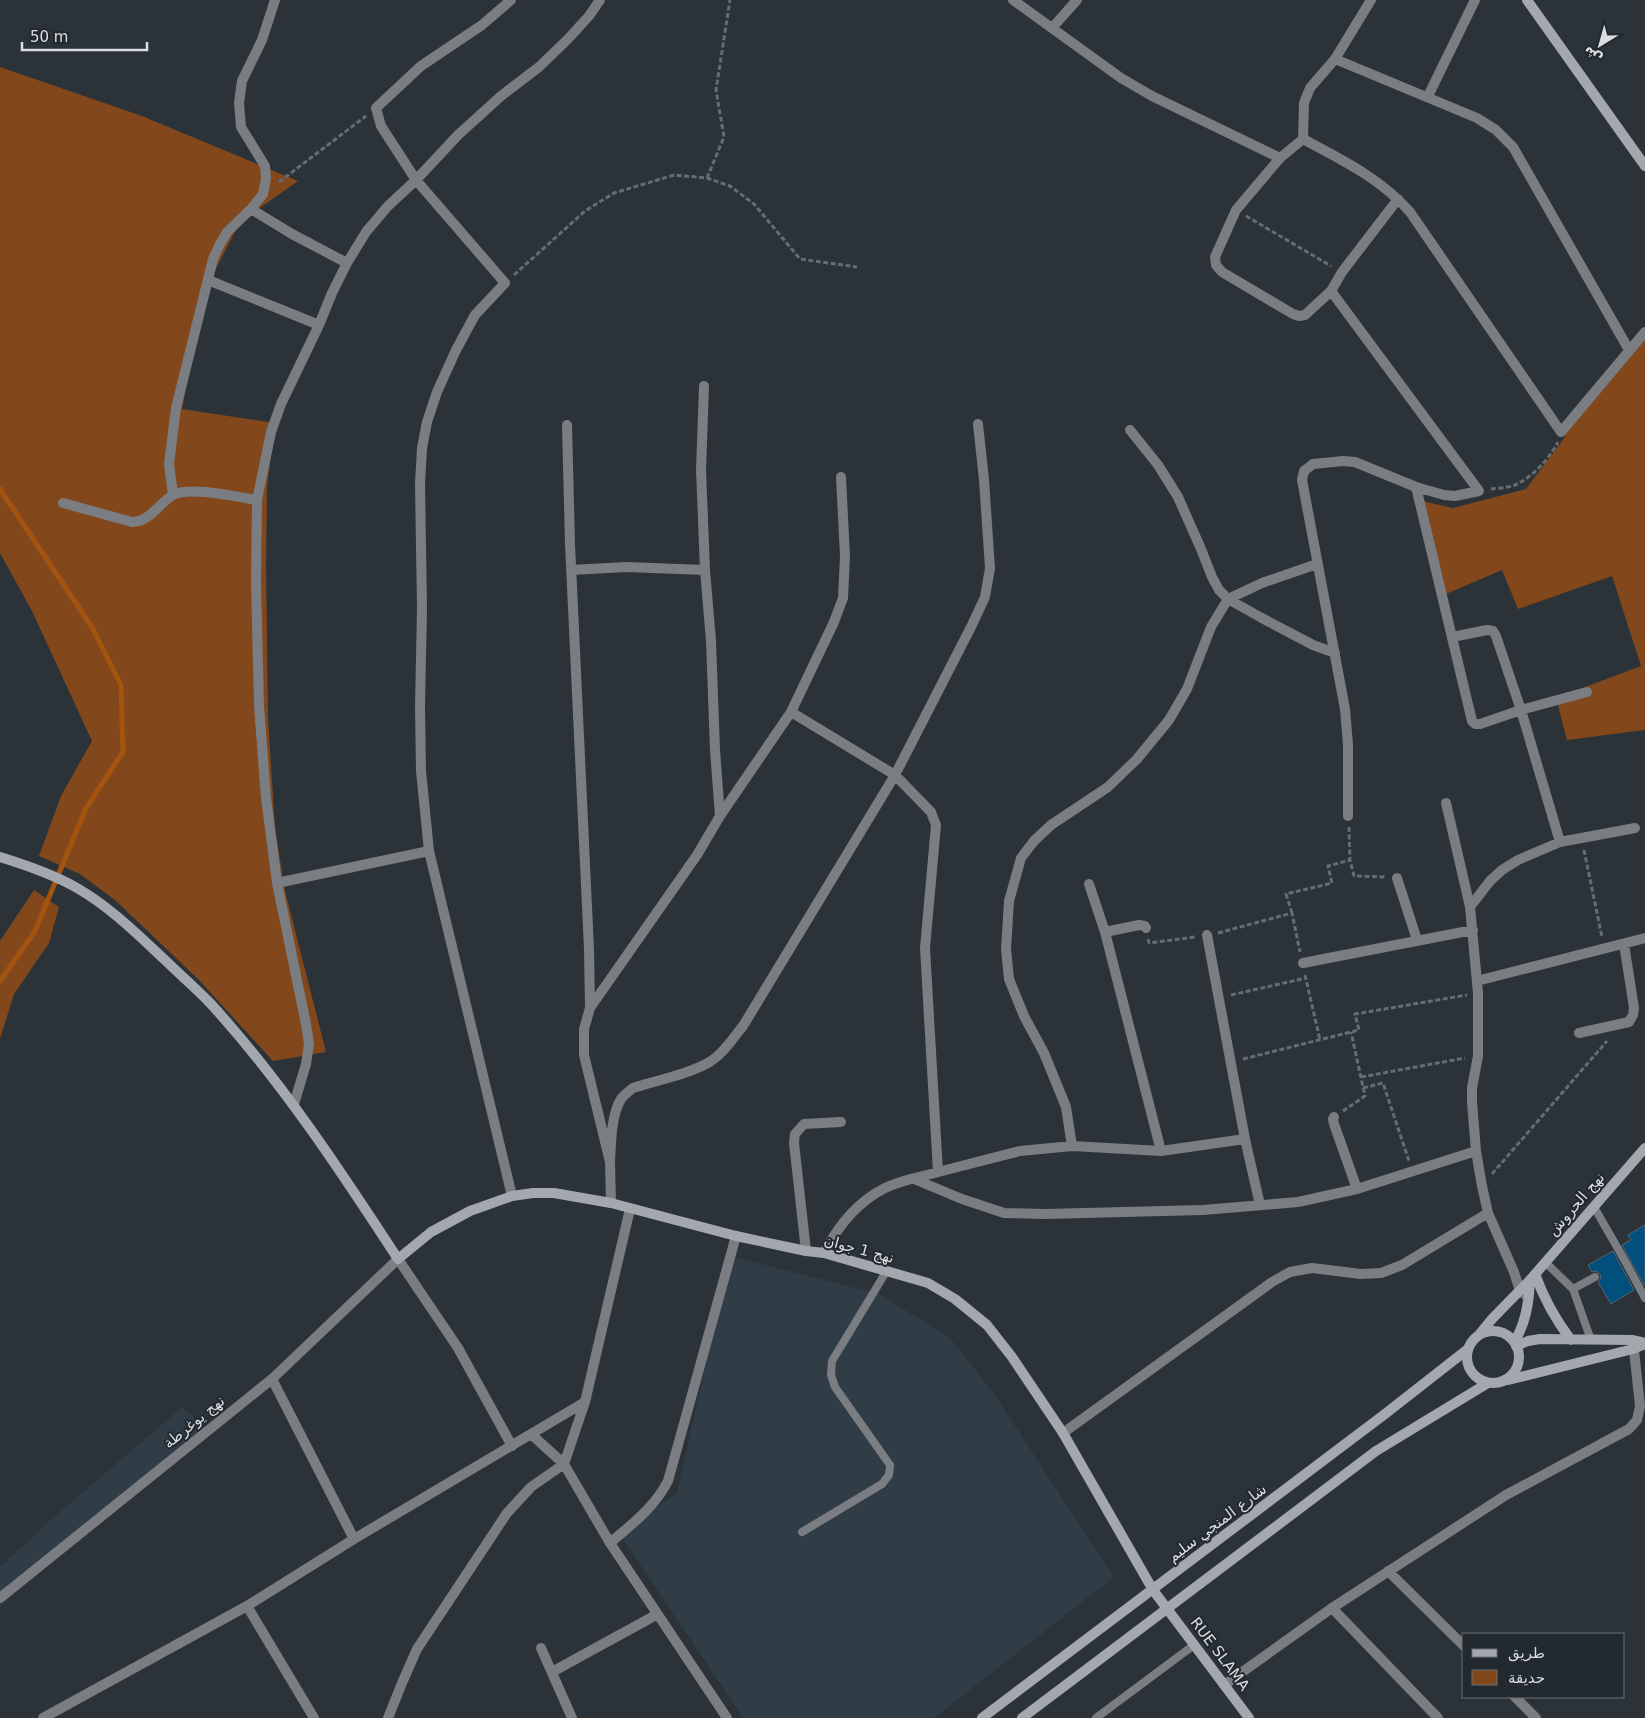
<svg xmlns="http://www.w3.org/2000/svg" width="1645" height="1718" viewBox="0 0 1645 1718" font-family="'DejaVu Sans','Noto Sans Arabic',sans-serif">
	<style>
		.built { fill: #303d47 }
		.green { fill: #82481c }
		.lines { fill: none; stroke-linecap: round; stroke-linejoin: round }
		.stream { stroke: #a3540f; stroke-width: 5 }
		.building { fill: #004f7d; stroke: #5c646b }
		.path { stroke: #666d72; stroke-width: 3; stroke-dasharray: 5 2.5; stroke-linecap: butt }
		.lane { stroke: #7a7d81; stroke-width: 8 }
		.street { stroke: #7a7d81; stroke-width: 10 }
		.secondary { stroke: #a2a8ad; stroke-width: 10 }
		.labels { text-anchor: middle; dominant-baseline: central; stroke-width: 4; stroke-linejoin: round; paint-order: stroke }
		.street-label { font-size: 15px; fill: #dadee2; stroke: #22292f }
	</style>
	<rect width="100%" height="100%" fill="#2b3339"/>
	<path class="built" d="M730,1256L879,1294L950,1338L992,1391L1114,1577L934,1718H743L619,1533L677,1493Z
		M182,1407L206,1429L0,1606V1567L54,1517Z"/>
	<path class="green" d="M0,67L142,116L298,181L240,222L204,292L182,409L275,423L267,487L266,566L268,718L275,828L285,891L326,1052L273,1061L199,980L115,900L80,874L39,856L61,796L92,741L32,611L0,553Z
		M1645,333V730L1567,740L1556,698L1641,666L1612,576L1518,609L1502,570L1446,594L1422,501L1453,508L1526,489L1565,437L1560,429Z
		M34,890L59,907L49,943L14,994L0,1039V941Z"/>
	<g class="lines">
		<path class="stream" d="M0,489L92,627L121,685L123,752L86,808L35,931L0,981"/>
	</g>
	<path class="building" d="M1645,1225V1285H1644L1622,1245L1631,1240L1628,1235Z
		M1613,1251L1634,1290L1611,1304L1598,1282L1601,1278L1600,1274L1596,1271L1592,1272L1588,1265Z"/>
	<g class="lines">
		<path class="path" d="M707,178L724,137L716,90L730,0
			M279,182L366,116
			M1246,216L1331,266
			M514,275L585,211L614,193L674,175L707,178L730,186L754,204L800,259L857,267
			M1491,489C1498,488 1508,488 1515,485C1533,477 1549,459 1558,442
			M1349,827L1350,860L1354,876L1385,877
			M1584,850L1602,937
			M1292,913L1286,894L1332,883L1328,866L1350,860
			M1218,933L1292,913L1300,952
			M1148,939L1149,943L1195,937
			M1305,975L1320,1040
			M1231,995L1306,978
			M1243,1059L1359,1030L1355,1014L1467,995
			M1361,1077L1465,1058
			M1363,1088L1383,1083L1409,1161
			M1343,1111L1365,1096L1351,1032
			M1492,1174L1607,1041"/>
		<path class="lane" d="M1594,1207L1625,1261L1645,1298
			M1545,1262L1573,1289L1591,1340
			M1573,1289L1595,1277
			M802,1532L882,1484L889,1475L890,1465L835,1387L831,1375L832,1361L886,1272
			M1096,1718L1194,1645"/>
		<path class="street" d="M511,0L482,25L421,66L376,108L381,126L416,180L505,283L475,315L456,350L437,392L427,422L422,448L420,484L422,608L420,706L421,771L429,851L512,1196
			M1013,0L1121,78L1152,96L1280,158L1303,139
			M1052,28L1077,0
			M1335,59L1477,118L1496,130L1513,147L1629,350
			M1428,96L1475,0
			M1303,139C1342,160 1380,178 1410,212L1561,432L1645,332
			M1303,139L1304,103L1310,88L1335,59L1371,0
			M1280,158L1236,210L1215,257L1216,265L1222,272L1293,314L1299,316L1305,315L1331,291L1342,272L1398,199
			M251,209L292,234L347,263
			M208,280L319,325
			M1331,291L1479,491L1455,496L1444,495L1416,487L1355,462L1343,461L1313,464L1304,471L1302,480L1345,709L1348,745V816
			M567,425L570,544L589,949L590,1008
			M1130,430L1158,465L1178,497L1201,549L1212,577L1219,590L1228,599L1260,617L1313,645L1335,653
			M1416,487L1472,721L1475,724H1480L1521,710L1587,692
			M173,495L169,464L176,408L213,259L219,246L227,232L251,209L263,194L266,179L265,166L241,127L239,103L242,81L262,40L275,0
			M63,503L132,522C151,521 158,504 173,495C189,486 237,497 257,500
			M571,570L626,567L705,570
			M1452,637L1487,630L1493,631L1496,636L1521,710L1560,842
			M791,712L895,775L931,812L936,825L925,948L938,1172C921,1177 901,1180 885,1188C857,1202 838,1226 824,1253
			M1446,803L1470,907L1478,993V1056L1472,1088V1102L1476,1151L1482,1186L1488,1213L1514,1272L1520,1291L1526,1295
			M720,816L791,712L834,622L843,598L845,556L841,477
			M1397,878L1417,940
			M277,883L429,851
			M1089,884L1105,932L1161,1151
			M1470,907L1490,881L1502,870L1518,860L1560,842L1635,828
			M1105,932L1139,925L1145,926L1146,928
			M1207,935L1245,1139L1260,1205
			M1303,963L1473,930
			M1477,981L1645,938
			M1579,1033L1629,1022L1633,1015L1634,1008L1624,944
			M294,1104L306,1064L309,1044L306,1024L277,883L266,798L259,706L256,582L257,500L271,432L281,404L319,325L332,293L347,263L366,232L388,206L416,180L458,135L501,96L539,67L568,39L589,16L600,0
			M1334,1117L1333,1119L1334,1124L1357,1189
			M1072,1146L1066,1107L1044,1053L1024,1016L1009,979L1006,949L1009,901L1021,858L1034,841L1051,825L1108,787L1137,759L1169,720L1187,689L1211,627L1228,599L1262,583L1317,564
			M610,1162C611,1144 611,1115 621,1099C624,1095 629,1091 633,1088C655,1081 693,1073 711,1061C724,1053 733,1038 743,1026L895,775L971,627L985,597L990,568L984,480L978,424
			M938,1172L1020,1151L1072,1146L1161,1151L1245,1139
			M914,1179L962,1199L1004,1213L1045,1214L1203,1210L1298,1202L1357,1189L1476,1151
			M611,1203L610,1162L584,1055V1029L590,1008L697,855L720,816L715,750L711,641L705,570L701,470L704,386
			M806,1251L794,1143L795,1134L804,1124L841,1122
			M272,1379L354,1539
			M1063,1433L1272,1282L1290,1272L1312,1268L1361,1274L1381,1273L1402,1265L1488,1213
			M532,1435L564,1464L610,1543L727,1718
			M610,1543C632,1524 654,1508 668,1481L736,1236
			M1388,1571L1464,1646
			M0,1598L272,1379L398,1259L458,1348L512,1446
			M247,1606L314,1718
			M1332,1608L1506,1495L1629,1429L1637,1420L1640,1406L1633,1341
			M541,1648L572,1718
			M552,1672L656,1615
			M1224,1685L1332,1608L1438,1718
			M1515,1697L1536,1718
			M43,1718L247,1606L354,1539L585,1402
			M388,1718L402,1683L417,1649L507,1513L531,1487L564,1464L585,1402L630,1209"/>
		<path class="secondary" d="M1527,0L1645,166
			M0,857C26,865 53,874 77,888C110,907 136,933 164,959C179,974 196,988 211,1004C282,1082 340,1170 398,1259L431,1232L470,1211L512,1196L533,1193H554L611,1203L736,1236L806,1251L824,1253L928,1283L955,1299L987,1325L1012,1357L1063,1433L1153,1590L1249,1718
			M1535,1274C1544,1299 1555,1319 1571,1340
			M1467 1357a26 26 0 1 1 52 0a26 26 0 1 1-52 0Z
			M1479,1335L1492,1319L1530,1280L1645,1148
			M1514,1342C1526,1324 1529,1302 1530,1280
			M1516,1346L1528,1341L1540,1339L1633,1340L1645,1343
			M1508,1380L1633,1349L1645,1344
			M982,1718L1385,1414L1468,1349
			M1022,1718L1376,1451L1488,1383"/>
	</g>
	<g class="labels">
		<g class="street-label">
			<text transform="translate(1576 1204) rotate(-49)">نهج الحروش</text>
			<text transform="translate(859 1249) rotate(15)">نهج 1 جوان</text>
			<text transform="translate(194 1422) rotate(-39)">نهج يوغرطة</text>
			<text transform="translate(1217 1523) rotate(-37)">شارع المنجي سليم</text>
			<text transform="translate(1220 1654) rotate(53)">RUE SLAMA</text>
		</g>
	</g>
	<rect x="1462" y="1633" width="162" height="65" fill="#22292f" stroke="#6c7177"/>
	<rect x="1472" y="1649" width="25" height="8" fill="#a2a8ad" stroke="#6c7177"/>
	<text x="1508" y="1658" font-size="15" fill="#dadee2">طريق</text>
	<rect x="1472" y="1670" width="25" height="15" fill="#82481c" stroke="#6c7177"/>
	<text x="1508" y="1683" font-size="15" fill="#dadee2">حديقة</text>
	<g transform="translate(1600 45) rotate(217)" stroke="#22292f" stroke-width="4" paint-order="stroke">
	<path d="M0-4L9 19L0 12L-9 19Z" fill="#dadee2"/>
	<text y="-8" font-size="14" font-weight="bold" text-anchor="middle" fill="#dadee2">ش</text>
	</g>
	<path d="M22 42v8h125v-8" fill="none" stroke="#dadee2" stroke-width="2.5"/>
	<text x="30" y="42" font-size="15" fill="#dadee2" stroke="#22292f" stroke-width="4" paint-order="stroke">50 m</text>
</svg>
